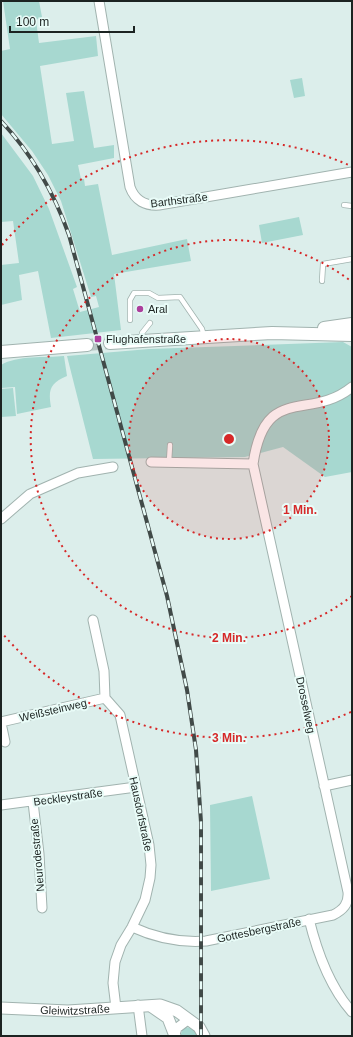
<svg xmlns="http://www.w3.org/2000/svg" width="353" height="1037" viewBox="0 0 353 1037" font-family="Helvetica,sans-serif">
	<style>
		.green { fill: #a7d8d0 }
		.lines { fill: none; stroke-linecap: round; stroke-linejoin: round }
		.secondary-tunnel { stroke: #b6c5c3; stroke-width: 12; stroke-dasharray: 12 6; stroke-linecap: butt }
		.service-casing { stroke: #a1b3af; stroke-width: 6 }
		.minor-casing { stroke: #a1b3af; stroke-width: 11 }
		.tertiary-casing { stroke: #a1b3af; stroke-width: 13 }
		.secondary-casing { stroke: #a1b3af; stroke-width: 14 }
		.service { stroke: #fff; stroke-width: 4.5 }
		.minor { stroke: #fff; stroke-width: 9 }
		.tertiary { stroke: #fff; stroke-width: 11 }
		.secondary { stroke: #fff; stroke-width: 12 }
		.rail-casing { stroke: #414a48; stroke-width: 4 }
		.rail { stroke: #e9fcf8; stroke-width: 2.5; stroke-dasharray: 8; stroke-linecap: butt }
		.ring { fill: none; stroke: #d62828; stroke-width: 2; stroke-dasharray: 2 4 }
		.poi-dot { fill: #ac3e9c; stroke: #e9fcf8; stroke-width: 1.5 }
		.labels { text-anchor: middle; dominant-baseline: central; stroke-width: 4; stroke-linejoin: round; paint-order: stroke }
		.street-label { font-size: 11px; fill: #1c2321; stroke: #e9fcf8 }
		.poi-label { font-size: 11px; fill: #1c2321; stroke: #e9fcf8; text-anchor: start }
		.centre { fill: #d62828; stroke: #e9fcf8; stroke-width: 2 }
		.ring-label { font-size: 12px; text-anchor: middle; font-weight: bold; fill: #d62828; stroke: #e9fcf8; stroke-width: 4; stroke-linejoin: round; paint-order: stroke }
	</style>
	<rect width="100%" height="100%" fill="#dceeeb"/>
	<path class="green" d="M3,1H39L42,17L36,20L39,43L96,36L98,56L40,66L52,144L74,141L66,93L84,91L94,148L114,145V158L78,165L81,179H84L85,186L98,184L112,255L187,239L191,261L114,274L121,330L51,338L38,271L19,275L22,300L1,305V265L19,263L13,221L1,222V133L33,176L49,209L77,287L73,289L80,312L99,307L96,296L91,297L61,201L48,175L32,151L1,114V51L10,49Z
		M302,78L305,96L294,98L290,80Z
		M299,217L303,235L262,243L259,225Z
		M343,342L352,347V472L325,477L283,447L245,457L93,459L67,356L149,349Z
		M64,356L67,376C50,383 48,390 51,407L17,414L15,387L1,388V365C17,355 45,358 64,356Z
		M13,388L16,416L1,417V389Z
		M252,796L270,879L211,891L210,805Z
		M184,1027L192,1028L198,1036H180Z"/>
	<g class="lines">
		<path class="secondary-tunnel" d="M87,345L110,343"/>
		<g class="service-casing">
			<path id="service" d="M344,205L352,206
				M322,281L323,264L352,259
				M130,320V300L134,293H149L158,298L180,297L202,329L204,336
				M142,340V333L150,323
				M169,462L170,445"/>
		</g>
		<g class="minor-casing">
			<path id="minor" d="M99,1L130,187C135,201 146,206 159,205L352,172
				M151,462L253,464
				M1,519L30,494L78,473L113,467
				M93,620L104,671L105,698L120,715L149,845L151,865L150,878L145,900L132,927L121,945L115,962L113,983L116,1008
				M1,722L105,698
				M1,723L5,742
				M324,786L352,780
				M33,802L39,854L42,908
				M1,805L136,787
				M309,919C317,952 329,986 352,1012
				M132,927C156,938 180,943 206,941L333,915C343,910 349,904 348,892L253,464C265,382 309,422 352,387
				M138,1005L142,1036
				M175,1034L177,1028L189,1019"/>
		</g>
		<g class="tertiary-casing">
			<g id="tertiary">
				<path d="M152,1007L168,1018L175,1036"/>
				<path id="s1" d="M1,1008L68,1011L160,1005L177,1011L199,1027L204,1036"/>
			</g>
		</g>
		<g class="secondary-casing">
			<path id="secondary" d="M324,328L352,324
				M110,343L272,333L352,335
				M1,352L87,345"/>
		</g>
		<use href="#service" class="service"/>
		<use href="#minor" class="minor"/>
		<use href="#tertiary" class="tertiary"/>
		<use href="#secondary" class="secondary"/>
		<g class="rail-casing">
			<path id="rail" d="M1,121C32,154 54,193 69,235L167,596L187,690L196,750L201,822V1036"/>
		</g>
		<use href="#rail" class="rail"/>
	</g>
	<circle cx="229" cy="439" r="100" fill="#d62828" fill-opacity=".12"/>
	<g class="ring">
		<circle cx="229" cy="439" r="100"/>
		<path d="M352 596A199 199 0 1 1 352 282"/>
		<path d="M351 712A299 299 0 0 1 2 633M2 245A299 299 0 0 1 351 166"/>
	</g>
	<g class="poi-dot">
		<circle cx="140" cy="309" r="4"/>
		<rect x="94" y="335" width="8" height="8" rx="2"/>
	</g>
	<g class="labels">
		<g class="street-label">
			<text transform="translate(179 200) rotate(-7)">Barthstraße</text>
			<text transform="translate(306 705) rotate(78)">Drosselweg</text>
			<text transform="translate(53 710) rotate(-13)">Weißsteinweg</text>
			<text transform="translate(68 797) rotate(-8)">Beckleystraße</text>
			<text transform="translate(141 814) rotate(78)">Hausdorfstraße</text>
			<text transform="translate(37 855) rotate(-95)">Neurodestraße</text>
			<text transform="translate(259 930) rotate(-12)">Gottesbergstraße</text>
			<text stroke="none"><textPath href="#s1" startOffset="74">Gleiwitzstraße</textPath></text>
		</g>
		<g class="poi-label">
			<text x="148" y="309">Aral</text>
			<text x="106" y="339">Flughafenstraße</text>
		</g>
	</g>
	<circle cx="229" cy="439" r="6" class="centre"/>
	<g class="ring-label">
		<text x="300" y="514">1 Min.</text>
		<text x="229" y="642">2 Min.</text>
		<text x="229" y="742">3 Min.</text>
	</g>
	<rect width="353" height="1037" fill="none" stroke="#1c2321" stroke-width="4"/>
	<path d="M10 26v6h124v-6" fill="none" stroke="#1c2321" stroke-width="2"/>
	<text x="16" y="26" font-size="12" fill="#1c2321" stroke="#e9fcf8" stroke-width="3" paint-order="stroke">100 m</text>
</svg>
